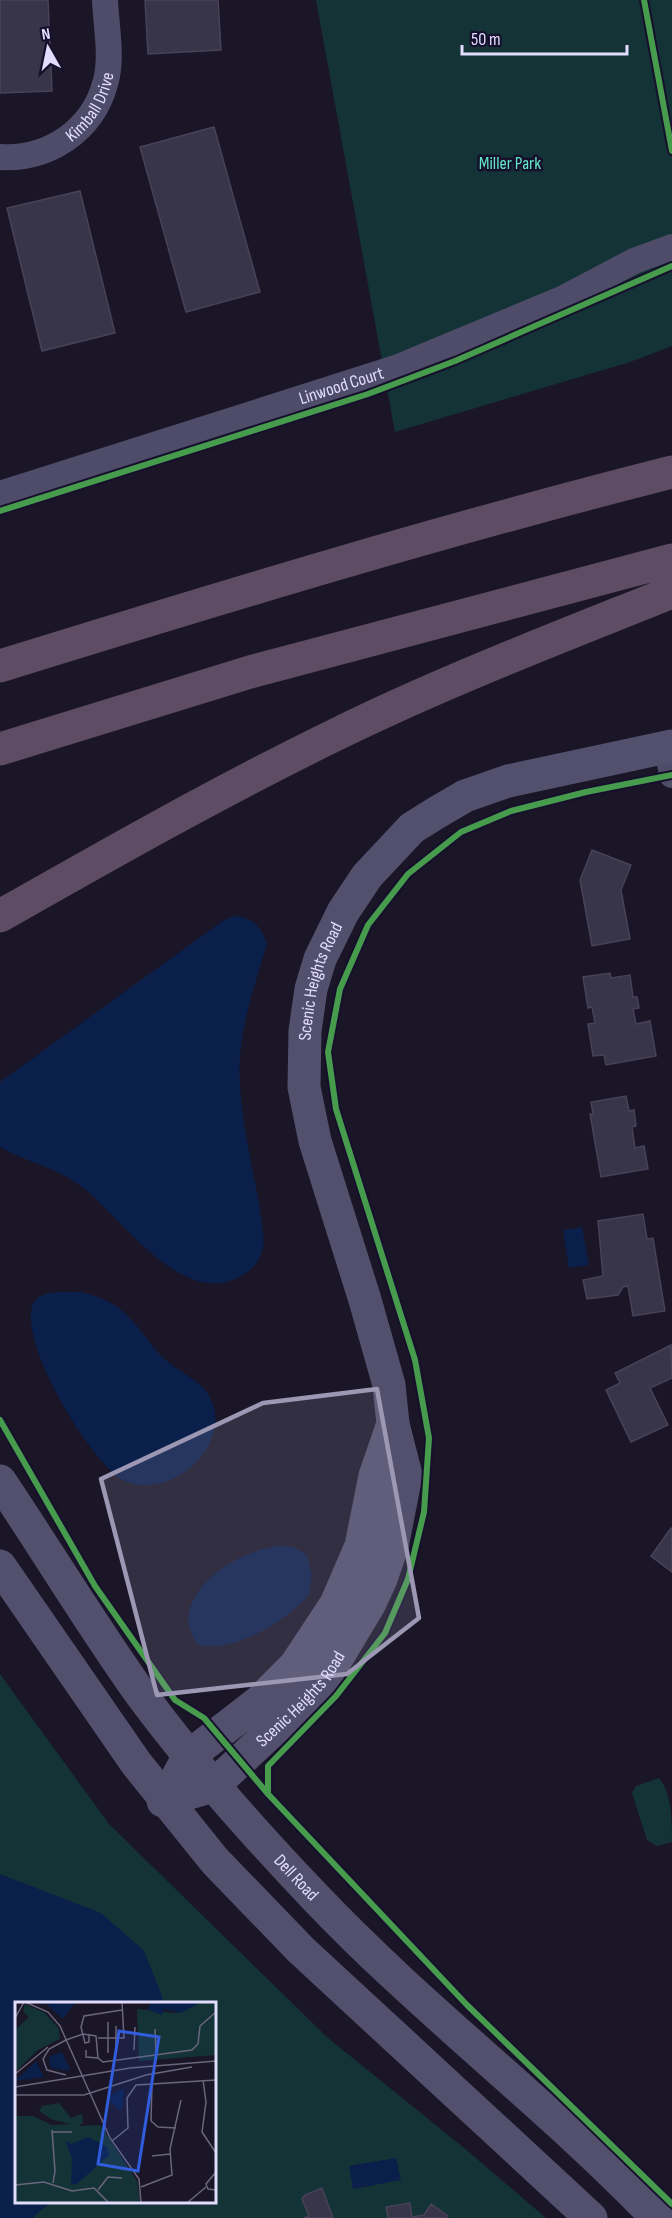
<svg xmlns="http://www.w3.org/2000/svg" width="672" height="2218" viewBox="0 0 672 2218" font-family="'Sofia Sans Condensed',sans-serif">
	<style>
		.green { fill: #143336; fill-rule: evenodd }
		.water { fill: #0a1f4a }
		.building { fill: #393548; stroke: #47415a; stroke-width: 1.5 }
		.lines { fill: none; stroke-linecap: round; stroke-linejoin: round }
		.street { stroke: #4e4c68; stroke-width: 26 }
		.secondary { stroke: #52506d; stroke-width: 33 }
		.highway { stroke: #5e4c64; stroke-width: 33 }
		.cycleway-casing { stroke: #16102d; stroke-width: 10 }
		.cycleway { stroke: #469c4c; stroke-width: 6 }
		.marked { fill: #9c97b3; fill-opacity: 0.2; stroke: #9c97b3; stroke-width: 4.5; stroke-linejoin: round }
		.labels { text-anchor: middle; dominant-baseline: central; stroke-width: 5; stroke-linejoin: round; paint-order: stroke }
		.street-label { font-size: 18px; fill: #e2ddff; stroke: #16102d }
		.park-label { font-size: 18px; fill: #61e7c9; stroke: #16102d }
		.inset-road { fill: none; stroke: #6a667d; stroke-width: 1.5 }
		.view { fill: #315cdc; fill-opacity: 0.15; stroke: #315cdc; stroke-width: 3 }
		.inset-edge { fill: none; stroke: #e2ddff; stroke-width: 3 }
	</style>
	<rect width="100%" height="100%" fill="#1a1627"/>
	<path class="green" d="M316,0H672V346L630,362L395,432Z
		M0,1674L109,1824L328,2038L463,2147L546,2218H0ZM16,2004H214V2202H16Z
		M659,1778C672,1794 672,1821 672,1842L657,1846L647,1840L632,1793L636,1786Z"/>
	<path class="water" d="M235,916C254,918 261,927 267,944C256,981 243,1018 240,1056C236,1119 259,1180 264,1243C260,1262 253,1271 235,1279C180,1303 123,1221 86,1190C56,1166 30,1164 0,1147V1082L224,920Z
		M582,1227L589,1265L569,1268L563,1230Z
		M82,1292C95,1296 107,1299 119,1308C138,1322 149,1347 168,1362C185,1376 205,1381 213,1405C228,1451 168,1500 125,1481C92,1466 14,1337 34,1302C42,1289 69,1292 82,1292Z
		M278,1546L293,1547L307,1555L312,1575L309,1595C286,1621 233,1655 196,1644C192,1634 186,1623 189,1612C198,1575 244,1551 278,1546Z
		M0,1874L101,1913L144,1951L162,1996V2004H16V2202H51L32,2218H0Z
		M396,2158L401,2180L353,2189L349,2166Z"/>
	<path class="building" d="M0,0H48L52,91L0,93Z
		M145,0H218L221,50L148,54Z
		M214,127L260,292L186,312L140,147Z
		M80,191L115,333L42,351L7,208Z
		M592,850L631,865L621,890L630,939L592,946L580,880Z
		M610,973L611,978L630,975L633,997H637L639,1008L633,1009L636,1024L650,1021L656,1056L606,1065L604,1055L593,1056L588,1024L595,1023L592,1007L588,1008L583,977Z
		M626,1096L629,1111L634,1110L636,1126L632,1127L635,1148L644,1146L648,1169L601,1177L590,1114H593L591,1102Z
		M643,1214L647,1239L653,1238L665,1311L633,1316L628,1286L623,1287L618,1295L587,1299L583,1280L603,1276L598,1221Z
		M671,1345L672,1378L650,1388L668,1425L631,1442L606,1390L620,1383L615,1373Z
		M671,1528L672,1529V1572L651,1556Z
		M322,2188L333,2218H304L309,2216L302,2199L305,2195Z
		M410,2203L412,2217L424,2215L431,2204L448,2216L446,2218H388L386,2207Z"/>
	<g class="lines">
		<g class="street">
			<path id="s1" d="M0,157C48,160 92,131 105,84C113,59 106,26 105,0"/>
			<path id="s2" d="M0,494L396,368L562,299L634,261L672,247"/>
			<path d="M667,747L672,775"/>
		</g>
		<g class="secondary">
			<path id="s3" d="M0,1481C47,1551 91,1624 140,1693C193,1765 253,1832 315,1897C423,2011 549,2105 657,2218"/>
			<path d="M0,1566L136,1763L215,1861L301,1950L591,2218"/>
			<path d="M178,1776L189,1756L260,1701L295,1666L336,1604L361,1546L375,1476L393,1424"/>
			<path id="s4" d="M163,1801L213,1786L300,1705L325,1678L370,1603L381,1579L392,1547L406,1475L393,1424L389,1385L365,1300L315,1141L304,1087L305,1031L311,989L320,959L343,912L367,876L412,828L436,813L465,796L508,781L672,746"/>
		</g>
		<path class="highway" d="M0,666C223,597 446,529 672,472
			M0,749L250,672L672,560
			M0,916C111,853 222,790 337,734C445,681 560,637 672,592"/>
		<g class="cycleway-casing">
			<path id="cycleway" d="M644,0L672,151
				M0,511L368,394L455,361L672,266
				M0,1420L95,1586L175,1700L204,1718L268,1794L467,2005L672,2204
				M268,1794V1766L336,1696L385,1633L408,1579L424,1512L429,1438L415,1360L336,1109L328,1052L340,989L368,925L408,874L461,832L511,811L586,792L672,775"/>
		</g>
		<use href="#cycleway" class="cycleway"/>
	</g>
	<path class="marked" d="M377,1389L419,1618L347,1674L157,1695L101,1479L263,1403Z"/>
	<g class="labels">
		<g class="street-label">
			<text stroke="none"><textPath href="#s1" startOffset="111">Kimball Drive</textPath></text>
			<text stroke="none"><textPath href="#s2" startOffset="358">Linwood Court</textPath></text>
			<text stroke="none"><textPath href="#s4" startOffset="939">Scenic Heights Road</textPath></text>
			<text stroke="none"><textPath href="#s4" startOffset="176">Scenic Heights Road</textPath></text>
			<text stroke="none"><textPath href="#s3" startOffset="496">Dell Road</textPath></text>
		</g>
		<g class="park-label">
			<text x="510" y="163">Miller Park</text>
		</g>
	</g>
	<g transform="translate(15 2002)">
		<rect width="201" height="201" fill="#1a1627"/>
		<path d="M186,0H201V53L124,59L122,7L162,11ZM10,2L30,11L44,27L45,37L23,48L0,70V28L14,15L8,9ZM44,101L56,116L67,112L68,121L64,124L85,123L122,179L125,201H0V114H18L37,123L55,122L38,118L24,109L27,104Z" fill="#143336"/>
		<path d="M36,0H60V1L48,17L31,2ZM137,0H186L166,11L149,7L147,13L132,7ZM47,50L55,67L54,69L37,66L34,62L35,54ZM21,59L29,75L0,79L19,61ZM109,86L108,106L104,108L92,96ZM73,135L92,145L94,153L62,182L56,183L57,156L50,139L56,142Z" fill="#0a1f4a"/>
		<path class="inset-road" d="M10,0L33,10L45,24L95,136L124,177L126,201M0,16L9,0M93,20V51M101,24V50M140,27L141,50M74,32V40L70,41L66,25L69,14L107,8M83,36H109L107,0M51,38L68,32L81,34L83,56L88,60L177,48L183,42L185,24L201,10M51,38L34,47L28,57L32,68L51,73M71,48V55L83,56M119,48L120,25M0,72L33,45M188,78L191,100L187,130L201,151M137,80L136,119L143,125L161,126M0,85L115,66L201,59M0,93H69L131,73L177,65M37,128L40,169L38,181M38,130H57M97,139L113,126L112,96L121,83L201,78M137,154L155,152M201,170L191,182L193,187L201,188M0,183L29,180L57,189L79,186L94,201M126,185L157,173L155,147L166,98M83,188L93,175L107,176M172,201L191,185"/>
		<path class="view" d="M104,29L144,35L123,169L83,162Z"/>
		<rect width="201" height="201" class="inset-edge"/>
	</g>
	<g transform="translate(48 48) rotate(351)" stroke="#16102d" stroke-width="4.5" paint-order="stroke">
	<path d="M0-4.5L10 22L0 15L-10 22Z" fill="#e2ddff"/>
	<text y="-9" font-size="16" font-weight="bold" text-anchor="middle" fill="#e2ddff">N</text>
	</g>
	<path d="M462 45v9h165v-9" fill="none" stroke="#e2ddff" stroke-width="3"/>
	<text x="471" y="45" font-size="18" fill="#e2ddff" stroke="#16102d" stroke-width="4.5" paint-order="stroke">50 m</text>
</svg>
